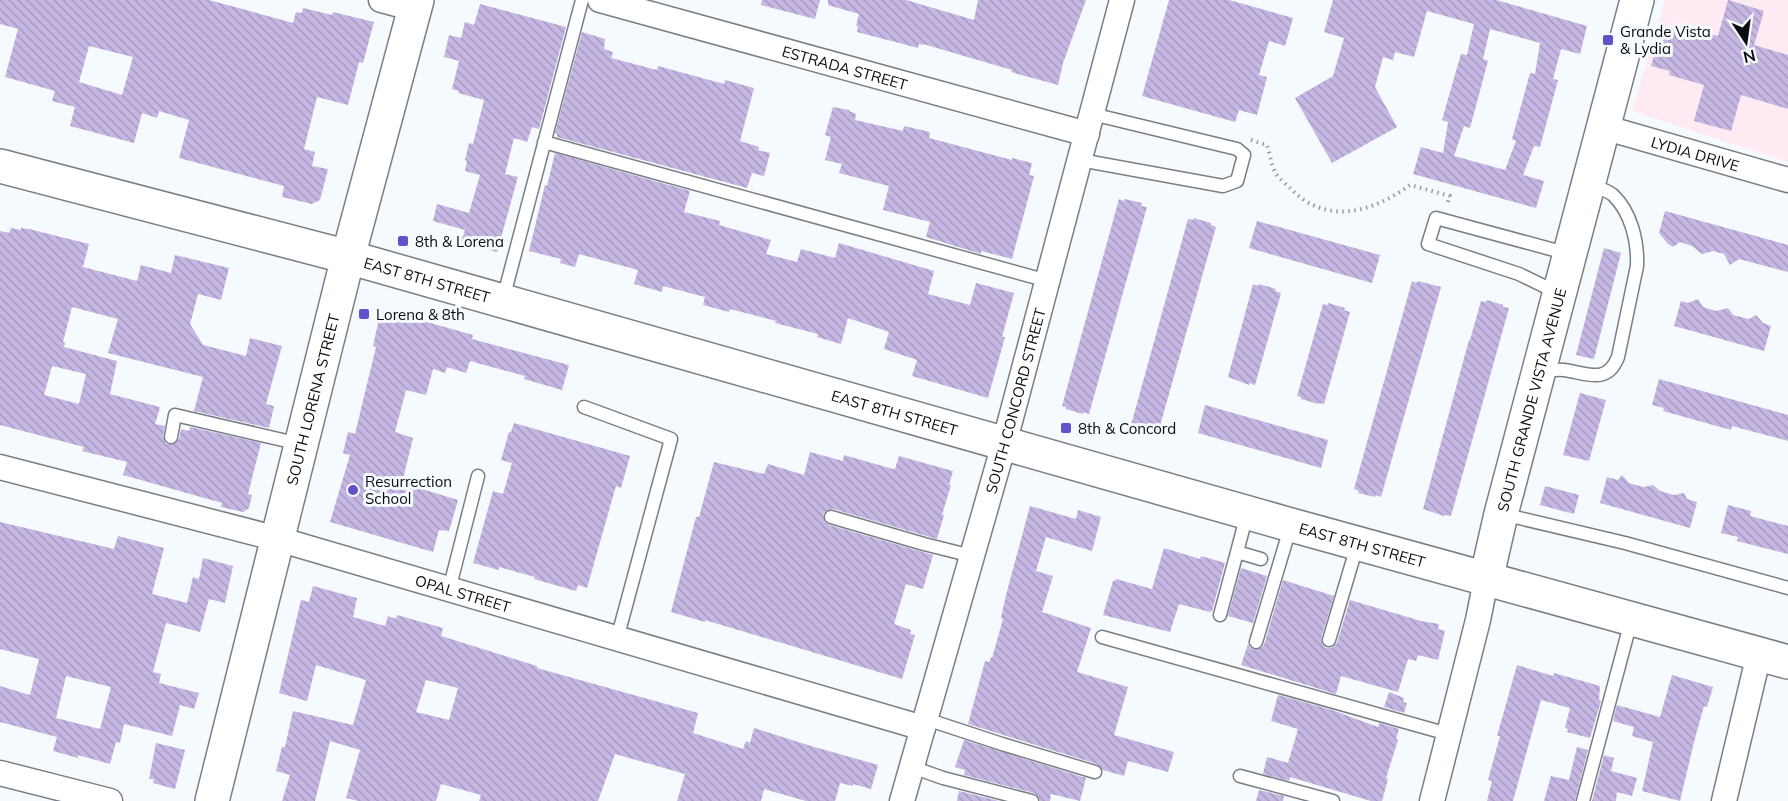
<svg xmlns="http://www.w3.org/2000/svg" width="1788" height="801" viewBox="0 0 1788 801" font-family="Mulish,sans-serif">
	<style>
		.education { fill: #fdeaf2 }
		.building { fill: url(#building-back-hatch); fill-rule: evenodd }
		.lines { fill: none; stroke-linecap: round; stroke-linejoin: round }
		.lane-casing { stroke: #787f85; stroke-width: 15 }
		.street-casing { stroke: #787f85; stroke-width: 27 }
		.secondary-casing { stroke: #787f85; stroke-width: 36 }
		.path { stroke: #979b9f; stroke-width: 4; stroke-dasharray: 1.5 4.5; stroke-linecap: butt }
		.lane { stroke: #fff; stroke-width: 12 }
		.street { stroke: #fff; stroke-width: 24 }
		.secondary { stroke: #fff; stroke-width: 33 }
		.poi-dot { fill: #6052cb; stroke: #f5faff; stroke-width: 2 }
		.labels { text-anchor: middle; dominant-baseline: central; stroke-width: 6; stroke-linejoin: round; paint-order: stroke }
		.poi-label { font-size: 15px; fill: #0a0d0f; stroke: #f5faff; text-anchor: start }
		.street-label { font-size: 15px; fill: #0a0d0f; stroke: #f5faff }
	</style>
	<defs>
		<pattern id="building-back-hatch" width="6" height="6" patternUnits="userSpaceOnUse" patternTransform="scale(1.5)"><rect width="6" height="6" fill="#c5b6e2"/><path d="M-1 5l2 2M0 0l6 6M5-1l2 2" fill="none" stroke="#a89bc1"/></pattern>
	</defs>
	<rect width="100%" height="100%" fill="#f5faff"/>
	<path class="education" d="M1665,0H1788V162L1632,111Z"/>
	<path class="building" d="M0,0H209L293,23L296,12L302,13L303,8L332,15L333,12L374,22L363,63L359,62L348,105L317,97L304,149L315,152L312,166L328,169L320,200L312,204L282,197L284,186L179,158L189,120L159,111L157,118L142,113L134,143L70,126L75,107L52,101L55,91L5,77L18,29L0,24ZM89,46L133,57L122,95L79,82Z
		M762,0H820L815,19L761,5Z
		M828,0H906L974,20L978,0H1086L1063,63L1058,85L1011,72L1012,70L923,44V45L919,44L918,48L857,32L858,26H856L859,14L828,5Z
		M1169,0H1229L1293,18L1285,46L1269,41L1259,75L1267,77L1257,115L1239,110L1235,122L1142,96Z
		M1333,0H1496L1587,26L1580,54L1561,49L1553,79L1558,80L1540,147L1534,146L1523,175L1544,181L1536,208L1413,174L1421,147L1443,153L1448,122L1442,120L1461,54L1467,55L1474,24L1427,11L1414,57L1395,52L1393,60L1383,57L1375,87L1397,127L1332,163L1295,98L1333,76L1344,38L1324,32ZM1490,29L1540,43L1535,74L1530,73L1512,139L1516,141L1505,170L1454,156L1464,126L1470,128L1488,61L1483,59Z
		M1728,0L1764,11L1754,45L1788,55V109L1741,95L1731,131L1694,121L1704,85L1669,75L1670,71L1651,66L1663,25L1681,30L1682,26L1718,36Z
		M480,4L566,27L539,129L532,127L527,142L514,138L505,174L518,177L497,252L461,242L465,230L433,221L437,204L469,213L480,175L465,171L467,161L465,160L469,143L473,144L484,100L458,93L459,91L452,89L459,61L444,57L449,35L461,38L465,22L474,25Z
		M582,32L605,39L604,49L613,52L611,58L657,70L658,66L724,84L725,80L754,88L740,141L759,147L758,150L770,153L764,176L752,173L747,188L557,137V134L555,133Z
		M833,107L849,110V111L856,114L855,120L903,131L904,126L930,132L929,138L1012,160V158L1032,163L1029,175L1034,176L1012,259L981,251V254L926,237L930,222L883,210L889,186L839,173L842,164L825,160L831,137L825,135Z
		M555,153L690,191L684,212L720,221L719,225L771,240L766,254L797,262L801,249L835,258L839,243L934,271L928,294L970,305L976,283L1014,293L1002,337H1005L988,398L912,376L917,360L884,349L889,332L848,318L841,344L817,337L818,334L775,323L776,321L730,309L729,312L703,305L705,297L663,286L662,292L634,284L638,270L579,254L575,267L560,263L561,259L529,251L545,185L547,186Z
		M1119,199L1124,201L1125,199L1142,203L1141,206L1147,207L1089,414L1084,412L1083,414L1066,409V407L1062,406Z
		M1665,211L1788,245V272L1739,259L1730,265L1724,254L1713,251L1702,254L1692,246L1680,242L1673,247L1668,244L1659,233Z
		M1194,218L1211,223V225L1216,227L1158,433L1153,431L1152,433L1131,425L1188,219L1193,220Z
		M1257,221L1380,255L1372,283L1249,248Z
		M11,228L21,230V228L29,229L89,244L83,267L137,281L141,265L171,273L175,255L229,268L221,300L198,294L190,324L203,345L246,356L250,338L282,346L266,404L274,406L269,428L194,411L203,377L108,353L118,319L72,307L63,342L65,343L64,347L117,361L110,394L160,407L155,424L165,426L163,436L166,444H174L179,439L181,429L189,431L190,427L261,443L248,494L252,495L249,508L243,512L221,507L222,503L123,475L127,462L82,451L84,447L0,425V231L9,233ZM52,366L86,374L79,404L44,395Z
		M1604,248L1621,253L1594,359L1576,355Z
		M1412,281L1416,283L1418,281L1441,287L1381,497L1376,495L1375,497L1358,493L1359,491L1354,489Z
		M1253,284L1258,286L1259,284L1276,289L1275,291L1281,293L1255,385L1249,383V385L1228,377Z
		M1698,299L1703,307L1716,311L1728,308L1733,315L1749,319L1756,315L1763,323L1771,326L1764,351L1674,326L1681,301L1688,303Z
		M1487,300L1503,305V307L1509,308L1451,516L1445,515L1444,516L1423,509L1469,340H1470L1481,301L1486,302Z
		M1328,303L1345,308L1344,310L1350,312L1324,404L1319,403L1318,404L1301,399V397L1297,396L1323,304L1328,305Z
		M388,313H395L473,335L472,339L569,365L562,390L524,379L525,376L470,361L466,373L447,367L445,373L433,369L426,395L406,390L395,432L413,438L402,483L458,500L449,531L439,530L433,552L330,522L350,455L343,453L348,432L355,434L376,347L373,346L379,319L386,320Z
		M1659,379L1788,415V441L1732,426L1731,430L1663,411L1664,408L1652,405Z
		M1580,393L1606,400L1589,461L1563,455Z
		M1205,405L1328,440L1321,468L1198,433Z
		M514,423L630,456L621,488L616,486L587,588L578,585L576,591L534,579L535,577L499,567V570L473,563L493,491L503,494L512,463L501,460L509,432H511Z
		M810,452L843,461L844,455L893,469H895L899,456L953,471L949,485H951L942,515H944L937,539L833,509L826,511L823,515L825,522L829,525L933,555L923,589L906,584L894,624L911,630L910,634L915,635L902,679L705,620V622L671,612L696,517H699L714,462L764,474L768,464L804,475Z
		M1622,475L1629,483L1643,487L1653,485L1660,491L1674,495L1684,493L1687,499L1697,502L1690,528L1600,503L1607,477L1618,480Z
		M1545,486L1579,495L1574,514L1540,505Z
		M1728,505L1751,511L1750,516L1788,526V554L1737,541L1738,537L1721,533Z
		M1030,506L1076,519L1078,510L1101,517L1092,551L1046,537L1036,571L1053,576L1042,612L1091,628L1077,672L1128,687L1114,735L1174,752L1168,772L1128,761L1124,776L1103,770L1097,764L968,724L985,661L989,662L991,657L992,658L1003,619L1001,618L1006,595Z
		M0,522L114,549L118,536L164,548L152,594L187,603L193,577L199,579L203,558L233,566L225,603L209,599L200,632L166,623L153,672L161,674L159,683L199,693L194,709L180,705L172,736L124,724L120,743L116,742L110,764L78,755V758L53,751L57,737L0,722V686L30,695L39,659L0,649ZM66,676L111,687L100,729L56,718Z
		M1164,548L1200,559L1201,556L1225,563L1212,611L1210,612L1179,604L1170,632L1103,615L1113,581H1115L1116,579L1152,589Z
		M1241,568L1267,576L1253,623L1228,616Z
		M1283,580L1334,596L1321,638L1323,645L1326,648H1331L1337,643L1350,600L1421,621L1439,624L1438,629L1445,631L1438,660L1418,655L1416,661L1408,659L1398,692L1341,676L1336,694L1241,665L1248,644L1250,648L1254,650L1261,648L1264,645Z
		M313,586L357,598L353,617L385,626L388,616L396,619L397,615L443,628L441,636L537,666V668L698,713L693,733L743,749L746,741L750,743L754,728L811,746L878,765L871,789L853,784V786L840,783L835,801H806L764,789L761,801H677L685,774L615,754L598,801H479L481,795L441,784L436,801H358L346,798L360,750L330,741L315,801H282L290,775L276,771L282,747H285L293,711L353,725L366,680L316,665L307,701L279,693L301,600L309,602ZM426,680L458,688L449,720L416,712Z
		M1517,665L1553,676L1554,673L1600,686L1599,700L1601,701L1590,738L1567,732L1568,729L1565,728L1570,708L1541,700L1513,801H1487L1492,781L1488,780L1500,736H1497Z
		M1672,675L1713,687L1707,707L1704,706L1694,742L1680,801L1642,791L1653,742L1632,736L1634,727L1613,721L1617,705L1660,717Z
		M1389,692L1404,698L1403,702L1407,703L1404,713L1384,707Z
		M1278,695L1332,710L1378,727L1379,723L1399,729L1396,739L1398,740L1386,778L1388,779L1382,801H1371L1290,777L1289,781L1263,774L1267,757L1288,763L1298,729L1271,721Z
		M964,740L1086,778L1080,801L1051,794L1050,801H1040L1038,796L1034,793L964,775L965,770L955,767Z
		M156,743L185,750L175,789L153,783L154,779H149Z
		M1577,747L1588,750L1575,801H1544L1551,776L1569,780Z
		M1604,755L1614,758L1611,771L1637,778L1632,796L1617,792L1616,801H1592Z
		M1259,790L1284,796L1283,801H1256Z
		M959,791L999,801H957Z"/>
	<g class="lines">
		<g class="lane-casing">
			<path id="lane" d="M544,142L1048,281
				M1080,160L1223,186L1237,181L1244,155L1237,149L1092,114
				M1558,293L1519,274L1428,244L1436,218L1569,254
				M503,299L582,0
				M1540,371C1548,371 1556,369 1564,370C1587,373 1607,385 1618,357L1637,266C1638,241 1631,212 1613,195C1607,190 1598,188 1591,185
				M584,407L671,439L617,639
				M171,437L175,415L300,444
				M1247,514L1237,552L1261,559
				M1502,514L1625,543L1788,588
				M831,517L924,544L972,556
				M449,590L478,476
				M1220,615L1237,552
				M1102,637L1448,734
				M1329,640L1357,546
				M1256,642L1291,525
				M926,719L1002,744L1095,772
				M912,767L943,778L1032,801
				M1240,776L1333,801
				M1583,801L1631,621"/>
		</g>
		<g class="street-casing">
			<g id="street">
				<path d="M381,0L415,9"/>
				<path id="s1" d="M600,0L1087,134"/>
				<path id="s2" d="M1603,127L1788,180"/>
				<path id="s3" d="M0,467L278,539L923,728"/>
				<path d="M0,773L110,801"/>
				<path id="s4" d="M902,801L1004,444L1122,0"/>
				<path d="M1432,801L1478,620L1486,580"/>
				<path d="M1724,801L1759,654"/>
			</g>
		</g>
		<g class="secondary-casing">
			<g id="secondary">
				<path id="s5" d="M0,166L348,257L1291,525L1788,662"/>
				<path id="s6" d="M1486,580L1501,514L1637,0"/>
				<path id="s7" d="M212,801L348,257L417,0"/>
			</g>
		</g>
		<path class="path" d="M1251,140L1267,145C1270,153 1271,164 1275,172C1278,178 1286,184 1291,189C1327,226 1373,212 1410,185L1450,196L1447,205"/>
		<use href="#lane" class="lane"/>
		<use href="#street" class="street"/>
		<use href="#secondary" class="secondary"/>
	</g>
	<g class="poi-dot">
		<rect x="1602" y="34" width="12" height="12" rx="3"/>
		<rect x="397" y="235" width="12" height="12" rx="3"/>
		<rect x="358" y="308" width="12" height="12" rx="3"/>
		<rect x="1060" y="422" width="12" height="12" rx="3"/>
		<circle cx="353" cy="490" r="6"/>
	</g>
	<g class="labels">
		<g class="poi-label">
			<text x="1620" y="31">Grande Vista<tspan x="1620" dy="17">&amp; Lydia</tspan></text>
			<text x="415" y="241">8th &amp; Lorena</text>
			<text x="376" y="314">Lorena &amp; 8th</text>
			<text x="1078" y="428">8th &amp; Concord</text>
			<text x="365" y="481">Resurrection<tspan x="365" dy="17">School</tspan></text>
		</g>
		<g class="street-label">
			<text stroke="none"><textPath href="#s1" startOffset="254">ESTRADA STREET</textPath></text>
			<text stroke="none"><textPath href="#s2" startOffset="96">LYDIA DRIVE</textPath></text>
			<text stroke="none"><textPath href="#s5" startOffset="442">EAST 8TH STREET</textPath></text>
			<text stroke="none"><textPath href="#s7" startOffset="414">SOUTH LORENA STREET</textPath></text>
			<text stroke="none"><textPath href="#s6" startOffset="186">SOUTH GRANDE VISTA AVENUE</textPath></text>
			<text stroke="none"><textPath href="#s4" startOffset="416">SOUTH CONCORD STREET</textPath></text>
			<text stroke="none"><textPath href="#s5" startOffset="928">EAST 8TH STREET</textPath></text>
			<text stroke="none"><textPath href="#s5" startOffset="1414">EAST 8TH STREET</textPath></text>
			<text stroke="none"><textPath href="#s3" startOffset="480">OPAL STREET</textPath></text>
		</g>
	</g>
	<g transform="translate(1746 42) rotate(167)" stroke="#f5faff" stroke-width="4.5" paint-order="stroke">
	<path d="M0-4.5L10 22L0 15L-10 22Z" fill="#0a0d0f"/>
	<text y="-9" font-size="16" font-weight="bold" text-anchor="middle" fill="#0a0d0f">N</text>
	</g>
</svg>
